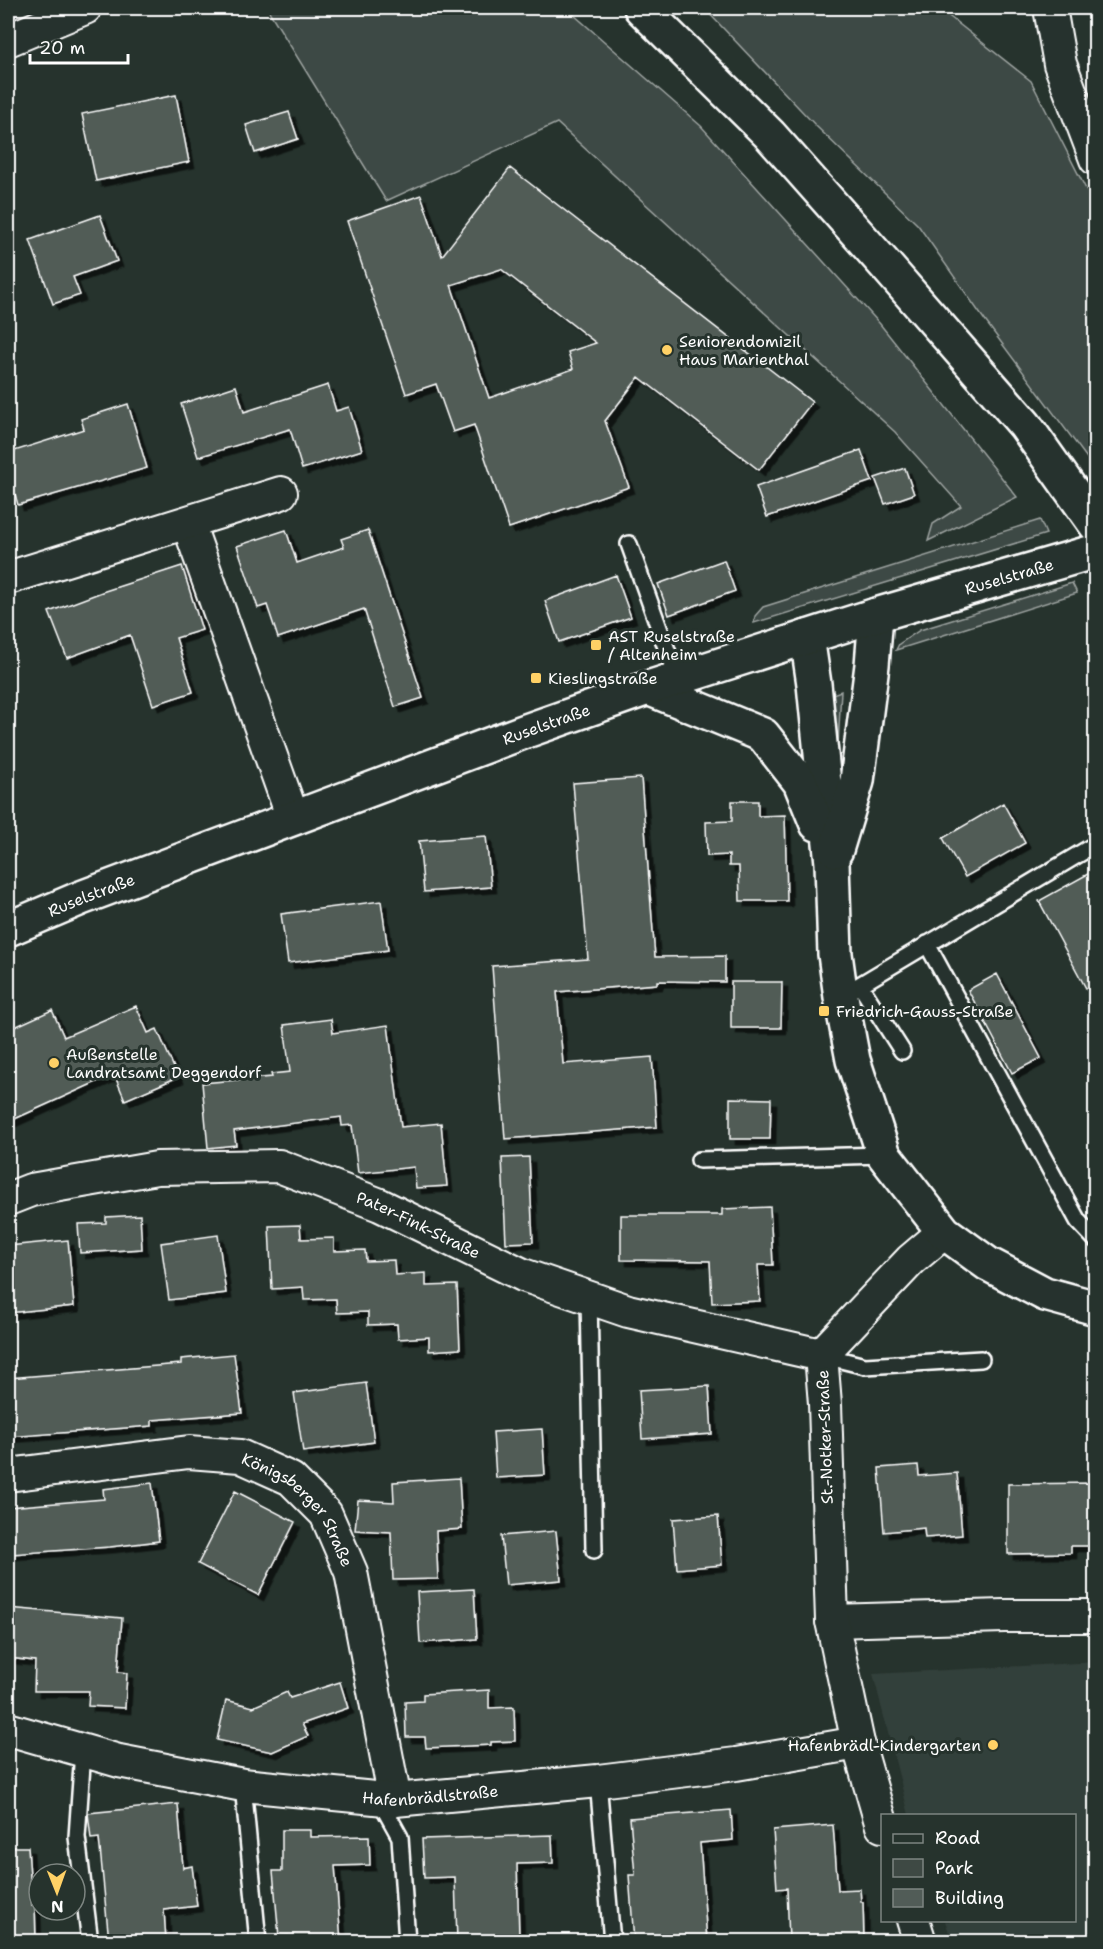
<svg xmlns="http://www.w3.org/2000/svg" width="1103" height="1949" viewBox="0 0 1103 1949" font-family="'Shantell Sans',sans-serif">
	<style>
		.built { fill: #333f3a }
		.green { fill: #3e4944; stroke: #9ea4a2; stroke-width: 1.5 }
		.building { fill: #515c57; stroke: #fff; stroke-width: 1.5; fill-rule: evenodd; filter: url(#shadow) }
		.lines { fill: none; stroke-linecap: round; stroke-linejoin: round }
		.service-casing { stroke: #fff; stroke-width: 20 }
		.minor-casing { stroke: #fff; stroke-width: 36 }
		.secondary-casing { stroke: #fff; stroke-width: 38 }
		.service { stroke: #26332d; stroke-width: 15 }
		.minor { stroke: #26332d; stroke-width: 32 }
		.secondary { stroke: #26332d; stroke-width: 33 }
		.poi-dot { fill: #ffd166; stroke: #26332d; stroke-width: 2 }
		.labels { text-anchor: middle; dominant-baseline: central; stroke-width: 6; stroke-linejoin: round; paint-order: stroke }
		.poi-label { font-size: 16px; fill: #fff; stroke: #26332d; text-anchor: start }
		.street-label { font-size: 16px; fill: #fff; stroke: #26332d }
	</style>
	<defs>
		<filter id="shadow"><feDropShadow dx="5.5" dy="5.5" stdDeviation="0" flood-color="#0009"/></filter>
	</defs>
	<rect width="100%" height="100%" fill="#26332d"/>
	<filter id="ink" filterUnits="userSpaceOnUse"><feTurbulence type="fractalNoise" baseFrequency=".0167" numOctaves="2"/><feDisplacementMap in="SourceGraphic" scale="12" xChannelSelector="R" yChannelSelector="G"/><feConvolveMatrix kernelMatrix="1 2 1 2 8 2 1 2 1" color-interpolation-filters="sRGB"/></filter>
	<g filter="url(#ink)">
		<path class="built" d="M1095,1662V1941H952L945,1921L1074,1920V1816L909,1815L873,1674Z"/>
		<path class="green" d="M267,8H566L701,126L880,324L1017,497L928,541L933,524L961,506L895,432L557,123L386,201Z
			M704,8H942L950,17L1031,81L1095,207V469L986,322L918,225L817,127Z
			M1040,520L1046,534L754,623L755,616L763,607Z
			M1072,583L1077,593L896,650L899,644L920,630Z
			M841,691L836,781L821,698Z"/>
		<path class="building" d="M176,95L189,162L96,181L82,114Z
			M289,112L298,139L255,153L246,125Z
			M510,168L812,402L759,470L639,377L605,421L629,487L509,528L474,425L453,432L436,384L406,394L347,221L421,195L442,256ZM501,269L596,343L568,352L573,369L489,398L451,285Z
			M100,215L117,261L73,277L80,295L53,304L30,240Z
			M328,385L336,411L349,407L362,450L302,469L290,429L198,457L181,404L236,386L244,412Z
			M128,404L147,468L18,505L8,469V453L84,429L81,419Z
			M861,450L872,481L767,517L756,487Z
			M905,468L914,494L885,504L875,478Z
			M286,530L297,563L344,547L341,539L368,530L423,698L395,707L364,609L278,638L267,605L258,608L237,546Z
			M724,560L735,591L669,615L658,584Z
			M182,566L202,630L176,638L193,692L153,705L130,635L67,658L49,612L102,592Z
			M616,575L631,617L559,642L545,601Z
			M641,778L655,957L725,956V982L657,981V984L557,992L563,1064L652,1057L657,1127L505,1139L492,966L588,959L573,783Z
			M732,801H758V816L785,815L787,901H740L739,866H729V855L707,856L706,822L732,821Z
			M1003,803L1025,843L965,877L943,838Z
			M486,836L491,887L424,892L419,841Z
			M1095,870V1005L1039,901Z
			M381,901L388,950L288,963L281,914Z
			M997,974L1041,1058L1012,1073L968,990Z
			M731,982H782L781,1028H731Z
			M136,1006L148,1033L157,1029L178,1077L125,1100L114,1074L8,1122V1030L52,1010L64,1037Z
			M331,1019L333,1033L388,1025L401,1127L441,1123L447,1186L416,1188L414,1167L358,1173L352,1125L342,1126L341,1117L234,1131L236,1145L208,1148L202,1083L272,1077L271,1074L290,1072L284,1025Z
			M730,1098L771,1099L770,1139H730Z
			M529,1157L533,1242L506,1243L502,1158Z
			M770,1207L773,1265H758L760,1301L712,1303L710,1261L621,1260V1215H722V1209Z
			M140,1215L142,1249L80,1253L78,1224L106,1223V1217Z
			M300,1225L301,1239L334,1238V1251L365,1250L366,1261L394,1260L395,1275L426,1273V1286L457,1285L460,1349L429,1351V1337L398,1339L397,1324L368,1325V1312L337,1313L336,1299L304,1300L303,1287L272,1289L269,1226Z
			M218,1235L226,1293L169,1300L161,1243Z
			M68,1240L74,1306L8,1313V1246Z
			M234,1354L242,1413L152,1420V1426L8,1437V1378L181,1364V1359Z
			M366,1383L374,1442L303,1452L294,1393Z
			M709,1386L712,1434L642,1439L639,1390Z
			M542,1429L545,1475L496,1478L493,1432Z
			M918,1465L919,1476L957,1473L962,1535L925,1538L924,1528L884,1532L879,1468Z
			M459,1478L462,1529L436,1531L438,1579L393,1580L391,1532L355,1530L358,1500L394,1502L393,1482Z
			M152,1483L159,1541L110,1547L11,1554L10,1546H8V1507L104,1499L103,1489Z
			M1095,1483V1546H1071V1553L1008,1554V1484Z
			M235,1491L295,1522L258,1595L198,1564Z
			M718,1516L722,1565L677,1569L673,1519Z
			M556,1531L561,1580L506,1585L501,1536Z
			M474,1589L477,1639L420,1643L417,1592Z
			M8,1608L122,1618L118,1672L127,1673L125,1708L88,1706L89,1691H34L35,1661L8,1658Z
			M340,1682L348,1708L302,1724L308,1736L272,1752L217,1740L226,1700L253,1707L287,1692L290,1698Z
			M489,1690V1708L514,1707L515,1741L491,1742V1745L426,1748L425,1737H406L405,1702L423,1701V1694Z
			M178,1804L183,1868L192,1866L197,1906L164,1910L166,1941H109L99,1838L91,1839L88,1813Z
			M731,1810L733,1840L700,1843L707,1941H634L629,1875H635L630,1818Z
			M833,1825L838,1890L860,1889L861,1902H863L864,1941H789L787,1888L777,1889L773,1830Z
			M282,1830H310V1837L369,1836L370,1865L335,1866L341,1941H289L288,1936L279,1937L273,1871H282Z
			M552,1835L553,1863L517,1864L519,1936H516V1941H457L455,1877L424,1878L422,1839Z
			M8,1847H28L32,1905L35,1904L36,1941H8Z"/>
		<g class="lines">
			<g class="service-casing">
				<path id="service" d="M629,544L677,678
					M927,944L1078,1221L1096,1240
					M860,985L902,1051
					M841,996L1096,844
					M699,1160L884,1155
					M589,1298L594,1550
					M821,1355L865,1366L981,1359
					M83,1751L77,1837L90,1942
					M598,1781L612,1942
					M243,1785L258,1942
					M379,1799L400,1837L407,1942"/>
			</g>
			<g class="minor-casing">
				<g id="minor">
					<path d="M1050,8L1060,64L1096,159"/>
					<path d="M8,40L85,8"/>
					<path d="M188,523L293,818"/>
					<path d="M8,578L281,493"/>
					<path id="s1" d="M8,1199L31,1190L157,1168L279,1166L380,1205L523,1275L628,1311L821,1355"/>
					<path id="s2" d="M8,1475L189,1452L240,1456L291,1479L326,1514L351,1572L395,1800"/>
					<path d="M832,1621L1004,1616H1096"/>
					<path id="s3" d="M8,1729L119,1761L243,1785L395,1800L598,1781L736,1764L858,1743"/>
					<path d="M882,1826L858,1743L832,1621L825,1404L821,1355L911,1260L944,1232"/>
					<path d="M913,1920L920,1942"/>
				</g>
			</g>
			<g class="secondary-casing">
				<g id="secondary">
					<path d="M641,8L770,135L888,268L1025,425L1096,525"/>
					<path d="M807,637L814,684L832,863L835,954L841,997L853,1060L884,1155L944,1232L988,1264L1045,1294L1096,1308"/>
					<path d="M648,688L763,735L800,782L817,824"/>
					<path d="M836,850L857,781L872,665L876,615"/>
					<path id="s4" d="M8,929L81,898L526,731L648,688L876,615L1096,551"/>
				</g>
			</g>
			<use href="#service" class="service"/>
			<use href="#minor" class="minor"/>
			<use href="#secondary" class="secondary"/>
		</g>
	</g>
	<g class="poi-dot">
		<circle cx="667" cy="350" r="6"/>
		<rect x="590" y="639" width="12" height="12" rx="3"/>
		<rect x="530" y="672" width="12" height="12" rx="3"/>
		<rect x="818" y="1005" width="12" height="12" rx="3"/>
		<circle cx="54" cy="1063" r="6"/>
		<circle cx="993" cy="1745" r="6"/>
	</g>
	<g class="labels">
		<g class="poi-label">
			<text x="679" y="341">Seniorendomizil<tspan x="679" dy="18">Haus Marienthal</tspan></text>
			<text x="608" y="636">AST Ruselstraße<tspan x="608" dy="18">/ Altenheim</tspan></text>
			<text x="548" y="678">Kieslingstraße</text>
			<text x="836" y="1011">Friedrich-Gauss-Straße</text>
			<text x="66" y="1054">Außenstelle<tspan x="66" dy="18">Landratsamt Deggendorf</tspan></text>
			<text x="981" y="1745" text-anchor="end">Hafenbrädl-Kindergarten</text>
		</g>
		<g class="street-label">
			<text stroke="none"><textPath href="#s4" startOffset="1062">Ruselstraße</textPath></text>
			<text stroke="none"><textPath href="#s4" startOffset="576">Ruselstraße</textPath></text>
			<text stroke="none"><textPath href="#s4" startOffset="90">Ruselstraße</textPath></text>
			<text stroke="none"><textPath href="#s1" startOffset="426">Pater-Fink-Straße</textPath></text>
			<text transform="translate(825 1437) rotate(-92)">St.-Notker-Straße</text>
			<text stroke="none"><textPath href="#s2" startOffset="316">Königsberger Straße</textPath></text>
			<text stroke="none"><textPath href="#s3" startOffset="430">Hafenbrädlstraße</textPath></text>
		</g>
	</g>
	<rect width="1103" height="1949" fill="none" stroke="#26332d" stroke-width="30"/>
	<rect x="15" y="15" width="1073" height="1919" fill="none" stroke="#fff" stroke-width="2" filter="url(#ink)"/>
	<rect x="881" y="1814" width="195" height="108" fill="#26332d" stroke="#7d8581" stroke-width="1.5"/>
	<rect x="893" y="1834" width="30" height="9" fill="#26332d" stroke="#7d8581" stroke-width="1.5"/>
	<text x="935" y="1844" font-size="18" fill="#ffffff">Road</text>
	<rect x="893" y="1859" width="30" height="18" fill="#3e4944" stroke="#7d8581" stroke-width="1.5"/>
	<text x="935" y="1874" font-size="18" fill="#ffffff">Park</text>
	<rect x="893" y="1889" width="30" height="18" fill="#515c57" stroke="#7d8581" stroke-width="1.5"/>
	<text x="935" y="1904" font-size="18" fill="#ffffff">Building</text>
	<g transform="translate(57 1892) rotate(179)"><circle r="28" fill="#26332d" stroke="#7d8581" stroke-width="1.5"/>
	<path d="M0-4.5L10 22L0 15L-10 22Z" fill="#ffd166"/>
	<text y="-9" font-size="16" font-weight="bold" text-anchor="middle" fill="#ffffff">N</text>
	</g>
	<path d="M30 54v9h98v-9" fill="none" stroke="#ffffff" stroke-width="3"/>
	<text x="39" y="54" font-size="18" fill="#ffffff" stroke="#26332d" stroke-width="4.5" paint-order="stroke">20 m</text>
</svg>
